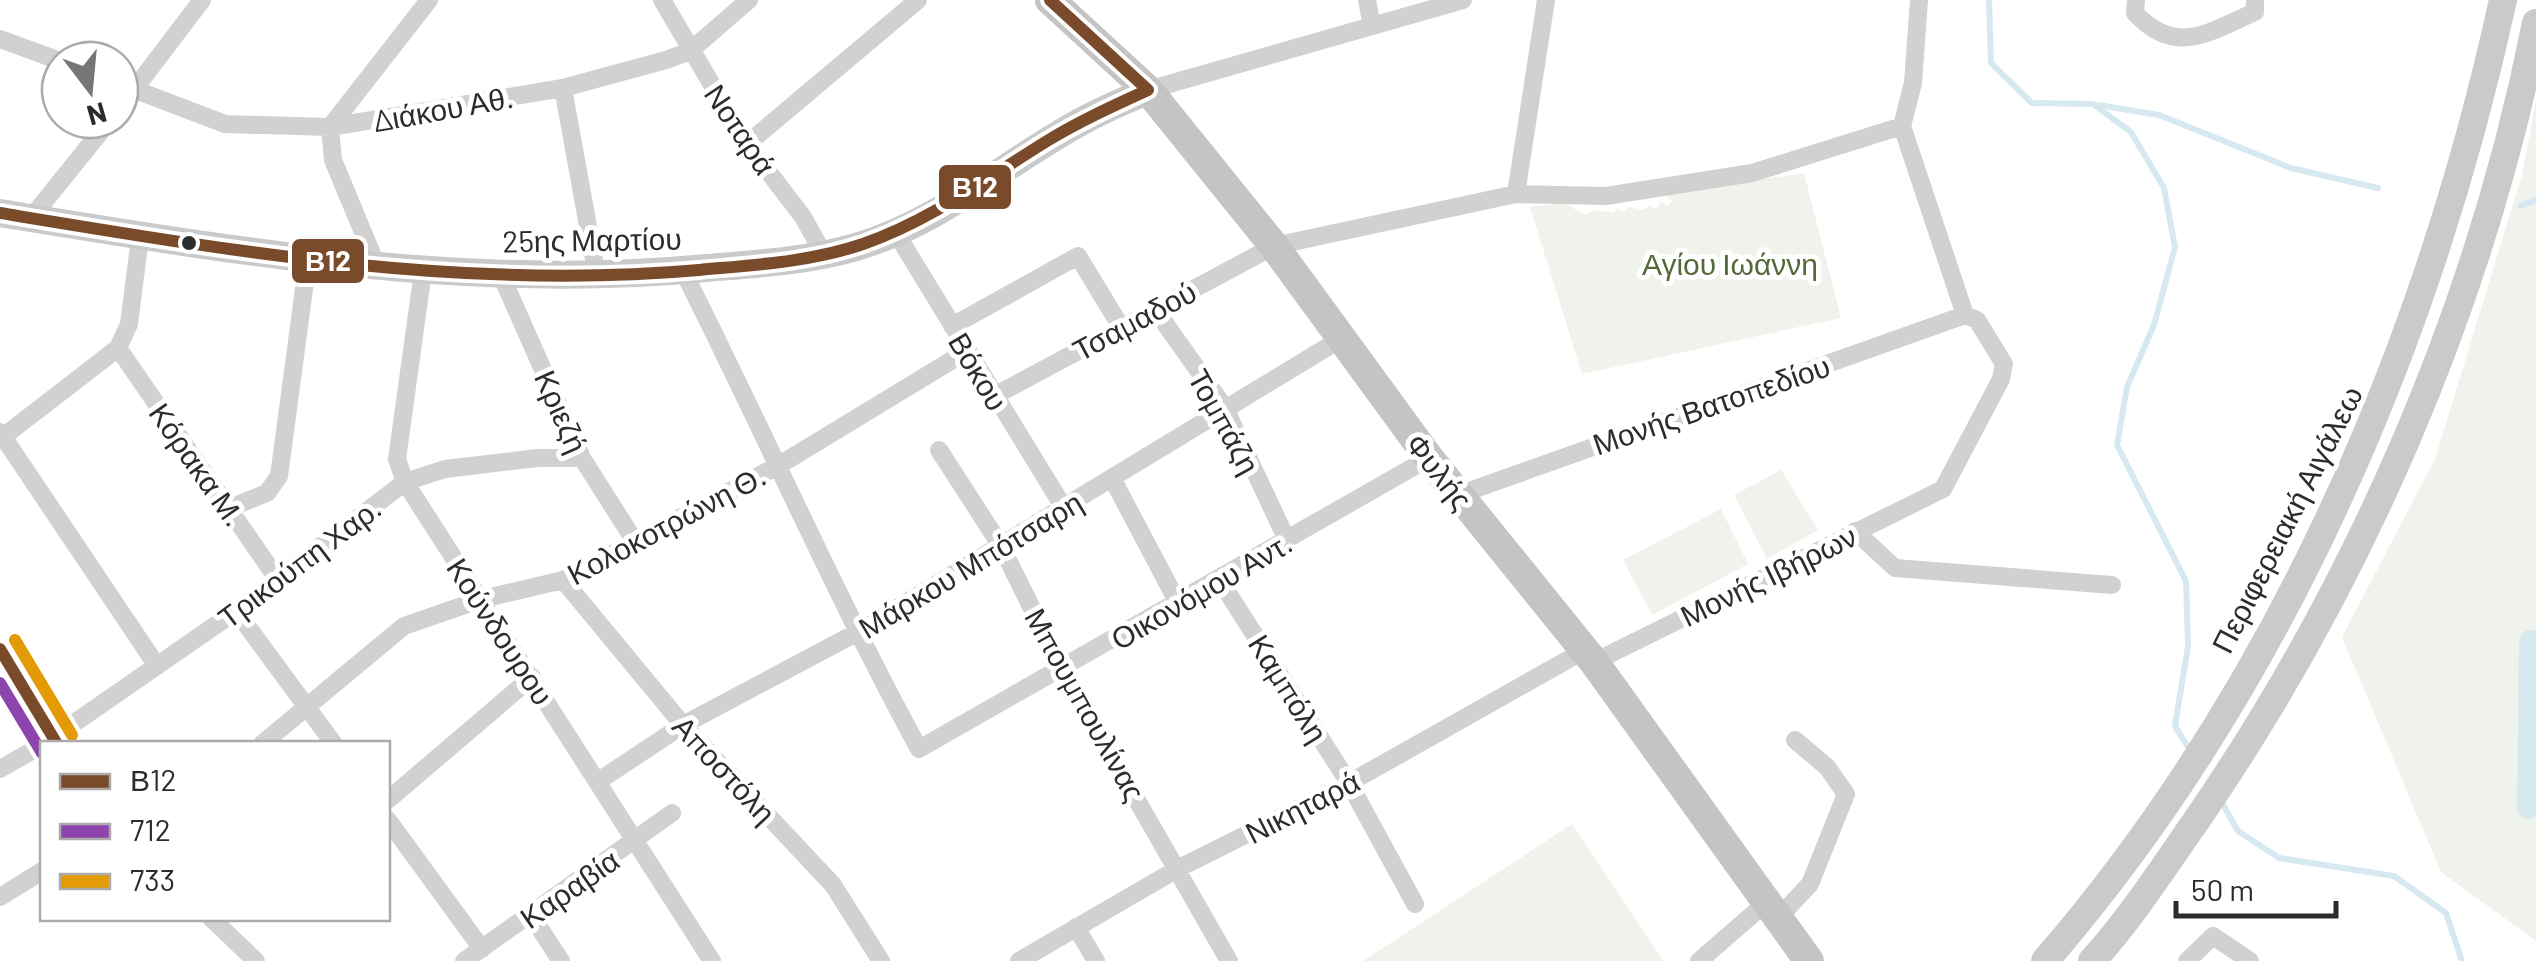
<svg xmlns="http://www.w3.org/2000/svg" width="2536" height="961" viewBox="0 0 2536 961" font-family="Barlow,sans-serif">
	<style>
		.green { fill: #f0f3eb }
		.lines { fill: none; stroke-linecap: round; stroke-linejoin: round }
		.stream { stroke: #d6e9f1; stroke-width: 6 }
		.canal { stroke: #d6e9f1; stroke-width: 22 }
		.minor { stroke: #d1d1d1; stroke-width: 18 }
		.secondary { stroke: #cacaca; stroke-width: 28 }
		.primary { stroke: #c4c4c4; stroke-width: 30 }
		.bus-1-casing { stroke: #fff; stroke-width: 20 }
		.bus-2-casing { stroke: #fff; stroke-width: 20 }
		.bus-3-casing { stroke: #fff; stroke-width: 20 }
		.bus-1 { stroke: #7a4b2a; stroke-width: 12 }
		.bus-2 { stroke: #8e44ad; stroke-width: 12 }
		.bus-3 { stroke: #e39a04; stroke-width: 12 }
		.bus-dot { fill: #2c2c2c; stroke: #fff; stroke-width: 4 }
		.labels { text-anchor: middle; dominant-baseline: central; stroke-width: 10; stroke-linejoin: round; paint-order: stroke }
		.street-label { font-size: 30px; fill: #2c2c2c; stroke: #fff }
		.park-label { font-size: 30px; fill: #54683a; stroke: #fff }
		.line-badge { stroke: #fff; stroke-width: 4 }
		.badge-label { font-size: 28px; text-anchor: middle; font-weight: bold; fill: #fff }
	</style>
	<rect width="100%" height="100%" fill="#fff"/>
	<path class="green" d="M2536,100V941L2441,872L2342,637L2435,459L2522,175Z
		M1804,173L1841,318L1582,374L1530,207L1565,203L1584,215L1595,210L1614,213L1617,208L1623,212L1628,207L1644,210L1649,205L1656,209L1661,202L1668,206L1672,201L1664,194Z
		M1781,470L1818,530L1767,559L1734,495Z
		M1721,509L1748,564L1652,615L1623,560Z
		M1572,824L1663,961H1363Z"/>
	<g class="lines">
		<path class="stream" d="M1989,0L1991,63L2032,103L2093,104L2131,132L2164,188L2175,247L2154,325L2127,387L2117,445L2186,581L2188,646L2175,726L2191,752
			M2098,105L2159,115L2291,168L2378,188
			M2520,206L2536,200
			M2221,801L2238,831L2279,858L2394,876L2446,913L2462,961"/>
		<path class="canal" d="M2528,808L2530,641"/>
		<path class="minor" d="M662,0L747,144L803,217L824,255
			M1367,0L1372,26
			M2136,0L2135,13C2176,57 2209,32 2255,12V0
			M0,39L60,61
			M120,84L225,124L330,127L563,88L666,60L690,51L749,0
			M563,88L597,276
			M1148,90L1463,0
			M120,108L202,0
			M747,144L918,0
			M1516,194L1546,0
			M31,218L110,120
			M896,233L1064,508
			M377,266L333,160L330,127L429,0
			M423,271L397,459L405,482L712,961
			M683,271C763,429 834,593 919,749L1429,458
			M501,275L582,458L634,540
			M1154,308L1225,408L1287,540
			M952,326L1078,256L1121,327
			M118,348L278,580
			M994,396L1274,246L1516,194L1606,196L1752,173L1902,126
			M0,432L157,666
			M0,439L118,348L129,324L140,238
			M939,450L1001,546L1063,671L1229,961
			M1112,478L1178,603
			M1458,495L1965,315
			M229,508L267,493L279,476L308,259
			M1855,531L1895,568L2112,585
			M1219,579L1349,783L1415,904
			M563,580L683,725L833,885L881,961
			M236,611L334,744
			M0,649L57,744
			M1594,662L1943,489L2001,379L2004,364L1977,320L1965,315L1902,126L1913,83L1919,0
			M44,744L236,611L405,482L445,469L538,458H582
			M262,744L404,626L482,599L563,580L781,464L967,351
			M0,769L42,745
			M597,782L683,725L856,633L1339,340
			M388,800L532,677
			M388,820L482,949
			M0,897L42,871
			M531,915L561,961
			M1779,917L1810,884L1846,794L1827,767L1795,740
			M211,918L256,961
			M1076,927L1096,961
			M464,961L672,813
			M1019,961L1179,868L1349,783L1585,650
			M1699,961L1768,901
			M2187,961L2213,936L2250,961"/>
		<path class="secondary" d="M0,213C234,251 469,291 706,268C756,264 808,261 856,247C943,222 1008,160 1086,119C1106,108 1127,100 1148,90
			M2045,961C2279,690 2427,348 2503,0
			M2092,961C2131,918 2163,868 2196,821C2360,583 2480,307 2536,23"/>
		<path class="primary" d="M1050,0L1148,90L1274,246L1429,458L1594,662L1809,961"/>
		<g class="bus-1-casing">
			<path id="bus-1" d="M0,213C231,251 463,291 699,270C753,265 811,262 863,244C930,221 987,178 1047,141C1080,121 1113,106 1148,90L1050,0
				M0,649L57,744"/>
		</g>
		<g class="bus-2-casing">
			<path id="bus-2" d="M0,683L42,753"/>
		</g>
		<g class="bus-3-casing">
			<path id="bus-3" d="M15,640L72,735"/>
		</g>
		<use href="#bus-1" class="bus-1"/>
		<use href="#bus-2" class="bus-2"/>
		<use href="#bus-3" class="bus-3"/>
	</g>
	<circle class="bus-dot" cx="189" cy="243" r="9"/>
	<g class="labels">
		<g class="street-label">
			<text transform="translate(443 108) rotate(-10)">Διάκου Αθ.</text>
			<text transform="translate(741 129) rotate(56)">Νοταρά</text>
			<text transform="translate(592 239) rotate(-1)">25ης Μαρτίου</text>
			<text transform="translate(1134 320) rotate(-28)">Τσαμαδού</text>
			<text transform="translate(979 371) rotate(59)">Βόκου</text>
			<text transform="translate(1711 404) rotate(-19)">Μονής Βατοπεδίου</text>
			<text transform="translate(562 411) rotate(66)">Κριεζή</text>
			<text transform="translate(1225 421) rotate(61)">Τομπάζη</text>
			<text transform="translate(198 464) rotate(55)">Κόρακα Μ.</text>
			<text transform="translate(1440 471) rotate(52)">Φυλής</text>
			<text transform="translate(2286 519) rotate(-63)">Περιφερειακή Αιγάλεω</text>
			<text transform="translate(666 524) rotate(-28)">Κολοκοτρώνη Θ.</text>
			<text transform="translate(299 562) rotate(-37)">Τρικούπη Χαρ.</text>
			<text transform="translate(970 564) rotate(-31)">Μάρκου Μπότσαρη</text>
			<text transform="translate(1768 575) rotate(-26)">Μονής Ιβήρων</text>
			<text transform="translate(1201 590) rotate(-30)">Οικονόμου Αντ.</text>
			<text transform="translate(501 631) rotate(57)">Κούνδουρου</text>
			<text transform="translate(1289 688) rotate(58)">Καμπόλη</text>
			<text transform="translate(1086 704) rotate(61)">Μπουμπουλίνας</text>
			<text transform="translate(725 769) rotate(47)">Αποστόλη</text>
			<text transform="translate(1302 806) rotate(-27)">Νικηταρά</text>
			<text transform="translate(569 888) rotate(-35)">Καραβία</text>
		</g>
		<g class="park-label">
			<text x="1730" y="263">Αγίου Ιωάννη</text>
		</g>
	</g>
	<g class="line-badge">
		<rect x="937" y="163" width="76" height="48" rx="10" fill="#7a4b2a"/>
		<rect x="290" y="237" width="76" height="48" rx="10" fill="#7a4b2a"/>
	</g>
	<g class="badge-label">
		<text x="975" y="197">Β12</text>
		<text x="328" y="271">Β12</text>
	</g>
	<rect x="40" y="741" width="350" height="180" fill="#ffffff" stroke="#ababab" stroke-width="2.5"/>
	<rect x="60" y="774" width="50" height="15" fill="#7a4b2a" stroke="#ababab" stroke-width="2.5"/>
	<text x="130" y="791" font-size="30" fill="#2c2c2c">Β12</text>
	<rect x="60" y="824" width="50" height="15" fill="#8e44ad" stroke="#ababab" stroke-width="2.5"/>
	<text x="130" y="841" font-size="30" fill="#2c2c2c">712</text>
	<rect x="60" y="874" width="50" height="15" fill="#e39a04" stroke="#ababab" stroke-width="2.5"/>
	<text x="130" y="891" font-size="30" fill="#2c2c2c">733</text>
	<g transform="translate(90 90) rotate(164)"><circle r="48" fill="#ffffff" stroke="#ababab" stroke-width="2.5"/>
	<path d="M0-8L18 38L0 25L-18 38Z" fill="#767676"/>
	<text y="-15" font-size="28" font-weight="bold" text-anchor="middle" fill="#2c2c2c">N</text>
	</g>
	<path d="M2176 901v15h160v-15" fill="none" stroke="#2c2c2c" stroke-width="5"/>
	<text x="2191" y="901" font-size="30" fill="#2c2c2c" stroke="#ffffff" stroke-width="8" paint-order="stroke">50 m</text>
</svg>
